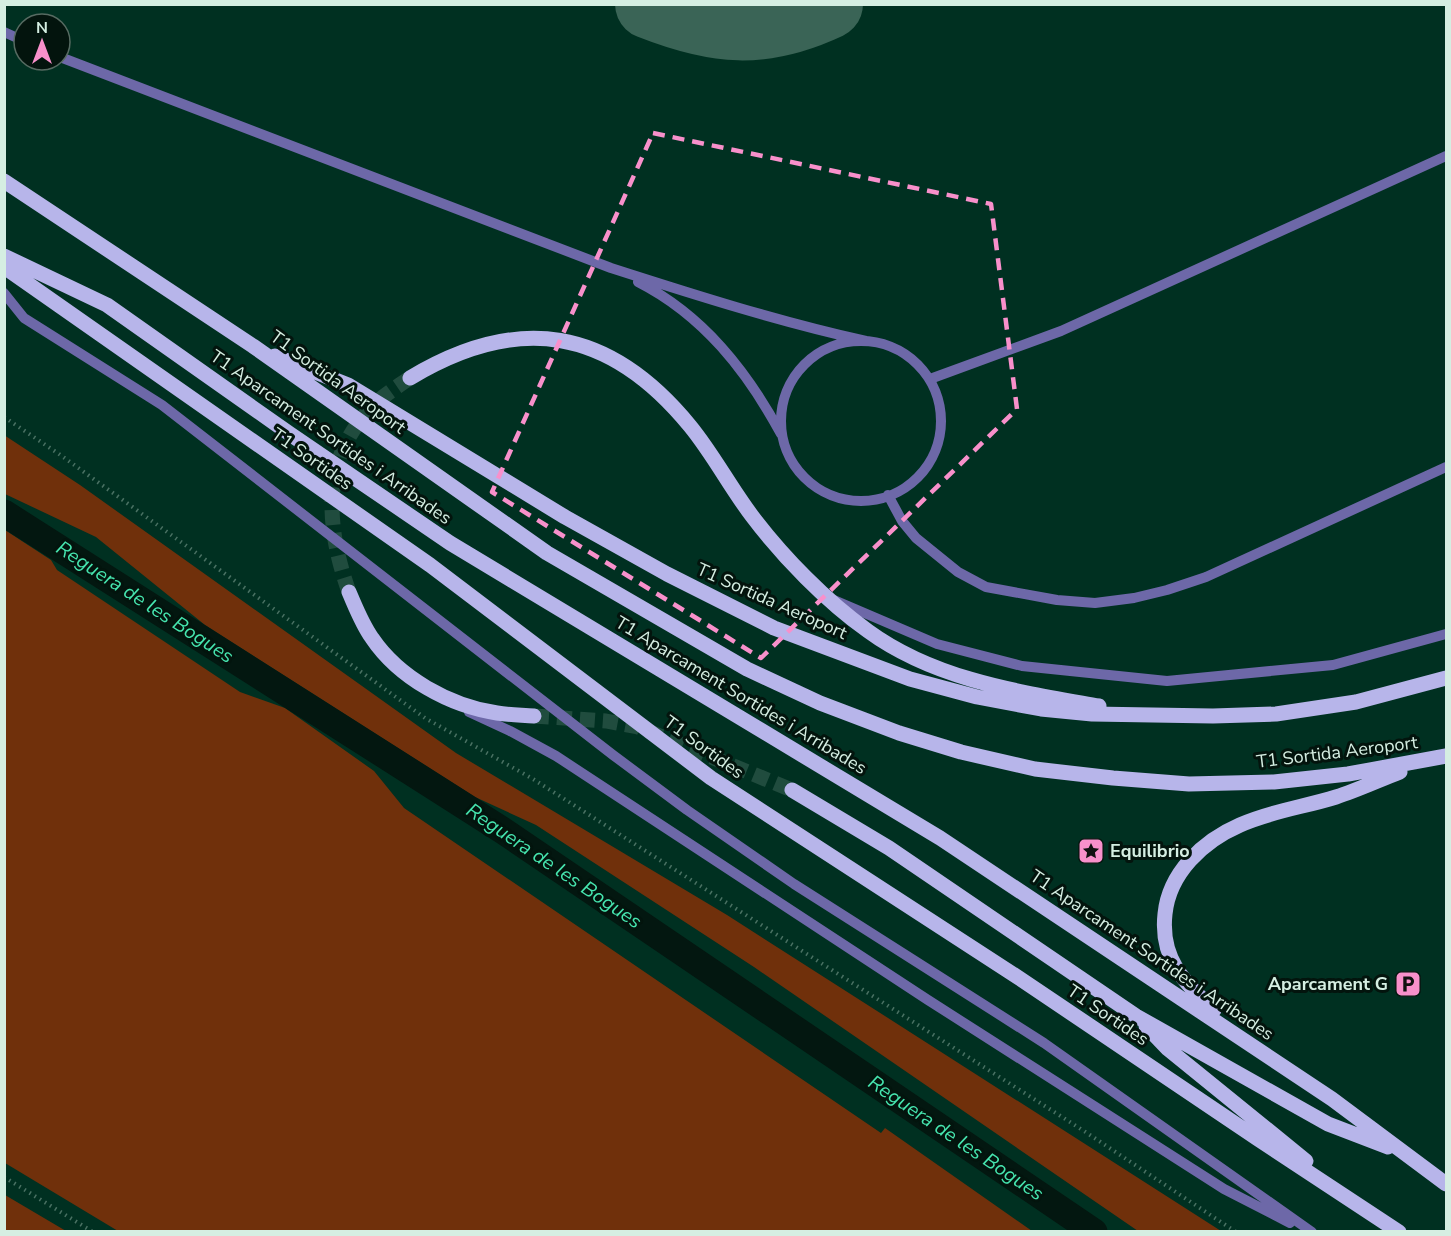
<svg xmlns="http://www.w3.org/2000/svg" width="1451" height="1236" viewBox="0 0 1451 1236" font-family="'Nunito Sans',sans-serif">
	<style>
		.green { fill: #70300b }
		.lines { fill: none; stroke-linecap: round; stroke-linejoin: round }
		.canal { stroke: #031710; stroke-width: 27 }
		.taxiway { stroke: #3a6456; stroke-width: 70 }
		.primary-tunnel { stroke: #204c3e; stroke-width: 15; stroke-dasharray: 15 8; stroke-linecap: butt }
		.path { stroke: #497163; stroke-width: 4; stroke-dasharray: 1.5 4.5; stroke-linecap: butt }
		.service { stroke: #6d68a8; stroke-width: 10 }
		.primary { stroke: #b7b5ea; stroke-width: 15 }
		.marked { fill: none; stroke: #f890cb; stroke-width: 4.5; stroke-dasharray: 12 8; stroke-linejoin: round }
		.labels { text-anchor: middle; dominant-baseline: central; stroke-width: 6; stroke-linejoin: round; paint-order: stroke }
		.street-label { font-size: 18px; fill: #d5eee2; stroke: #03140d }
		.poi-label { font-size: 18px; font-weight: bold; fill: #d5eee2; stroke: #03140d; text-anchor: start }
		.water-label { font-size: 20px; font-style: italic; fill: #46e5af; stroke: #03140d }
	</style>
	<rect width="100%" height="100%" fill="#003021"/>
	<path class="green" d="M4,435L80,485L456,753L727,915L1221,1231H1138L754,967L536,825L475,797L205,625L96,537L5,494Z
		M5,530L51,560L57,570L240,692L285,708L374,771L404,808L881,1133L885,1128L1032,1231H118L5,1163Z
		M5,1195L66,1231H5Z"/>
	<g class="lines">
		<path class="canal" d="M4,513L502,830L1094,1232"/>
		<path class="taxiway" d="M650,4C716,30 762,35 828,4"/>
		<path class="primary-tunnel" d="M349,592C324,521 320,450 383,397C392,390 401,384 410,378
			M534,716L606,721L638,727L792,790"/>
		<path class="path" d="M4,417L59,454L425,718L533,779L1084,1131L1236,1232
			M4,1177L93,1232"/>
		<path class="service" d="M4,32L24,41
			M60,57L611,268C695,295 780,322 866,341
			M638,282C703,315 747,371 781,434
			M4,293L24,318L162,405L613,755L687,810L794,884L1044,1043L1312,1232
			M781 421a80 80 0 1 1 160 0a80 80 0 1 1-160 0Z
			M930,379L1061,331L1446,156
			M888,495L902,521L916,538L958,572L986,587L1057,600L1095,603L1134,598L1167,590L1206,577L1446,467
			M834,600L937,644L1022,666L1167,681L1333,665L1446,634
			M469,712L510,731L556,756L928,1000L1224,1189L1290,1223"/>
		<path class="primary" d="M4,181L253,346L547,553L747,669L820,703L899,733L961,752L1035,769L1113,778L1189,784L1274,782L1348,774L1446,756
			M4,256L107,305L290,434L450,543L940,838L1332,1099L1446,1184
			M4,267L430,565L711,778L1019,978L1258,1139L1399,1232
			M275,356L348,385L565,517L667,574L774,628L910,679L977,697L1041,709L1092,714L1213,716L1276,714L1356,702L1446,678
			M410,378C518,313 609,327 690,426C713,454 730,487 752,516C783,557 826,601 868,631C935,680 1020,692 1099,706
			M349,592C356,608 362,624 372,638C399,678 450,706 497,713C509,715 522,715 534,716
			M792,790L889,848L1136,1016L1328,1124L1388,1147
			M1214,1010C1184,982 1160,959 1165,914C1169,873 1203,841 1240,825C1271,811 1304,807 1336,797C1358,790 1379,780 1400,772
			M1146,1026L1168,1049L1306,1161"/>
	</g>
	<path class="marked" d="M653,133L991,204L1017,409L761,658L492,492Z"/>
	<defs>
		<g id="sight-square" transform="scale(1.35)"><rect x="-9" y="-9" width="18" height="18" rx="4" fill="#f890cb" stroke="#03140d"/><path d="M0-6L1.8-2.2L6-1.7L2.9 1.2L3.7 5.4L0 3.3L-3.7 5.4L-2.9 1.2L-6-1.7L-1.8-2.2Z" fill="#111"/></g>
		<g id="parking-square" transform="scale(1.35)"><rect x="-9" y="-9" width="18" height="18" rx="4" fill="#f890cb" stroke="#03140d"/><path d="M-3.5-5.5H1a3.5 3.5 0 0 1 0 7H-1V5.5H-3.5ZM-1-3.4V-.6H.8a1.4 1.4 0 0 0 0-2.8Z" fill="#111"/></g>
	</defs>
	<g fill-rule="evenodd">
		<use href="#sight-square" x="1091" y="851"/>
		<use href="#parking-square" x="1408" y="984"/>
	</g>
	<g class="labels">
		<g class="street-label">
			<text transform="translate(338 382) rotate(36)">T1 Sortida Aeroport</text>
			<text transform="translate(331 437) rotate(35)">T1 Aparcament Sortides i Arribades</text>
			<text transform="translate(312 459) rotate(35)">T1 Sortides</text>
			<text transform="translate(772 601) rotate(24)">T1 Sortida Aeroport</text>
			<text transform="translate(741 695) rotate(31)">T1 Aparcament Sortides i Arribades</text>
			<text transform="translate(704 747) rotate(36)">T1 Sortides</text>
			<text transform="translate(1337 752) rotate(-7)">T1 Sortida Aeroport</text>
			<text transform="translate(1152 955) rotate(34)">T1 Aparcament Sortides i Arribades</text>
			<text transform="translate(1108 1015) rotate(34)">T1 Sortides</text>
		</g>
		<g class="poi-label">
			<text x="1110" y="851">Equilibrio</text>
			<text x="1388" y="984" text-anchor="end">Aparcament G</text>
		</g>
		<g class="water-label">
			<text transform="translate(145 602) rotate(33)">Reguera de les Bogues</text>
			<text transform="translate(554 866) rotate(34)">Reguera de les Bogues</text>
			<text transform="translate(956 1138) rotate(34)">Reguera de les Bogues</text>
		</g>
	</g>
	<rect width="1451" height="1236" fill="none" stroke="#d5eee2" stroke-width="12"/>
	<g transform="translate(42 42)"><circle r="28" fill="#03140d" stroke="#576b62" stroke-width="1.5"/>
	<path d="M0-4.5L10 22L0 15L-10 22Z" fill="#f890cb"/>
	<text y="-9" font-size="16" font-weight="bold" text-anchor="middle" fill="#d5eee2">N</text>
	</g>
</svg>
